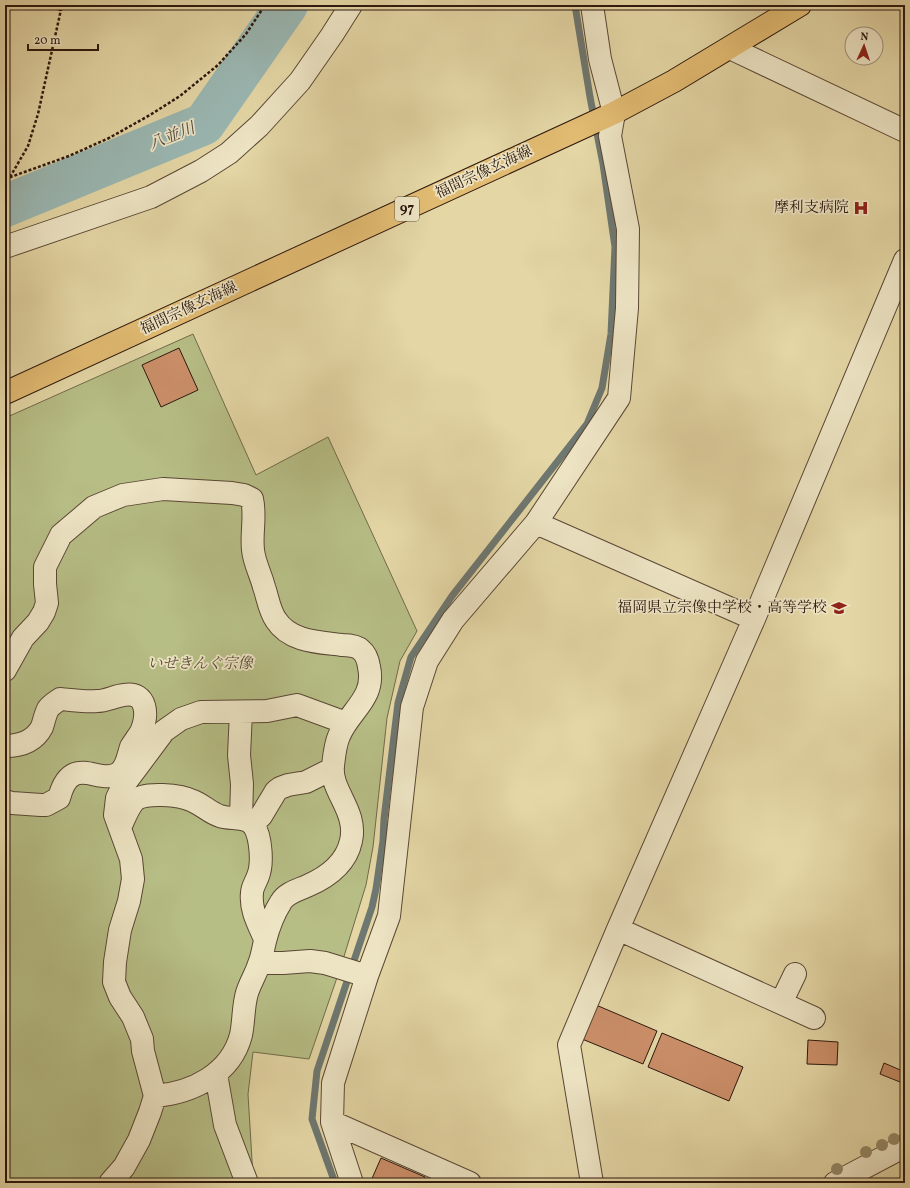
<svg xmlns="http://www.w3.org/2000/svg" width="910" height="1188" viewBox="0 0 910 1188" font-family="Vollkorn,'Noto Serif JP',serif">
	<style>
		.green { fill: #b6bd85; stroke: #716a4a }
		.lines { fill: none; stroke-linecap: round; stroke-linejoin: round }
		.stream { stroke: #6e7770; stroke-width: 7 }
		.river { stroke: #9ab7b2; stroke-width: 42 }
		.building { fill: #cb8f69; stroke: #2c170e }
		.minor-casing { stroke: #5a4734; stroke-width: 24 }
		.major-casing { stroke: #2c170e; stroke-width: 24 }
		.path { stroke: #2c170e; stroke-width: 2.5; stroke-dasharray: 3 2; stroke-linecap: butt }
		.minor { stroke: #ede4c4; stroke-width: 22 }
		.major { stroke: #e2bb72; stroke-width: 22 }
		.rail-casing { stroke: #2c170e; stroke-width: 4.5 }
		.rail { stroke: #ede4c4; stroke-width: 3; stroke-dasharray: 9; stroke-linecap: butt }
		.tree { fill: #958866 }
		.labels { text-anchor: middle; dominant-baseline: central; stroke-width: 3.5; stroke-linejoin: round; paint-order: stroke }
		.shield { fill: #ede4c4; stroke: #665445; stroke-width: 1 }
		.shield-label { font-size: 14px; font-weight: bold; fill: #2c170e }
		.street-label { font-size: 15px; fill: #2c170e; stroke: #ede4c4 }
		.poi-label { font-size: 15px; fill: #2c170e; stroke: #ede4c4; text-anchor: end }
		.park-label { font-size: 15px; font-style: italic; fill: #554932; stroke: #ede4c4 }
		.water-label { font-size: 16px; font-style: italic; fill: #4d473f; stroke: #ede4c4 }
	</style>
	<rect width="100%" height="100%" fill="#e4d6a5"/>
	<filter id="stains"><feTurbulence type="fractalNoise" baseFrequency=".005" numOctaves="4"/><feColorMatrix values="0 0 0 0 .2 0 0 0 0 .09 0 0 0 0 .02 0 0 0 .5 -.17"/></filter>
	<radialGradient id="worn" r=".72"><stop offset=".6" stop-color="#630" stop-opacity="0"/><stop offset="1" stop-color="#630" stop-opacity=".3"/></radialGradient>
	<path class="green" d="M193,334L256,475L328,437L417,631L400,661L387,718L373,847L366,885L341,966L309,1059L253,1052L248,1094L253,1177L254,1183H5V418Z"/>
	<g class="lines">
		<path class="stream" d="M335,1183L312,1119L317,1071L372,907L376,889L383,841L384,819L398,703L411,657L452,596L587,424L602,388L611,334L615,247L603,164L590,97L575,5"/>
		<path class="river" d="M5,206L204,124L287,5"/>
	</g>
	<path class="building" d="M179,348L198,390L161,407L142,365Z
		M596,1005L657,1031L643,1064L582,1039Z
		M662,1033L743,1067L729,1101L648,1067Z
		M808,1040L838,1042L837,1065L807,1064Z
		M884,1063L905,1072V1084L880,1074Z
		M381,1158L425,1177L423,1183H370Z
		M432,1180L440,1183H431Z"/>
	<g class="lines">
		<g class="minor-casing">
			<path id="minor" d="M730,48L905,131
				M5,247L151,197L201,171L229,153L259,126L300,81L332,35L351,5
				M536,523L754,619
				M5,670L23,638L38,622L44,612L47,603L45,584V567L61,535L94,507L123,495L163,489L232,493L244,495L252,499C256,516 251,533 253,550C254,562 261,575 264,587C268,598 269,610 276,620C290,642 319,642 342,645C348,645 357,646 361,650C366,654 368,660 369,667C376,698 349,711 339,736C335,745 334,757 333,766C330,791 358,811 351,841C346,864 328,877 307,886C298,890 286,893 281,902C274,913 268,929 265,941C263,949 262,957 259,964C256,974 250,983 247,993C243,1006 244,1021 241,1035C231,1074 192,1093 155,1096
				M241,712L239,755L242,784L241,819
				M5,746C20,746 34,742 42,727C44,721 45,715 48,709C51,705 56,702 60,699C73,700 85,702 97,701C106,701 115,696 124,695C148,691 148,716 141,732C138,737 134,742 131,747C128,756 127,766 120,772C100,788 72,750 59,798L46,805H41L12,803L5,801
				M252,824L261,816L276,791L280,788L288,785L306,782L332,769
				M120,828C124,819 128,808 134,801C144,791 181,795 193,801C203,805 210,813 220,816C230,820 247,815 254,826C261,837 263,864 258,876C256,882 252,887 252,893C250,910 259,925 265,939
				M618,929L814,1018
				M260,963H283L310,961L325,963L367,976
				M781,1003L795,974
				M216,1074L225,1125L247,1183
				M332,1122L470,1183
				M110,1183L124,1167L139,1140L150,1112L155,1096L143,1051L142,1039L133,1017L120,997L114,982L115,962L120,930L129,901L133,879L131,859L115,815L117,798L123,786L164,731L181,719L201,712L267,711L297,705L346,723
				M352,1183L332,1122L333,1083L367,976L389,916L412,707L427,661L453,620L536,523L619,398L627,308L628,229L610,136L614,113L600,59L592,5
				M592,1183L569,1045L618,929L754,619L905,260
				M835,1183L905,1146"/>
		</g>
		<g class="major-casing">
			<path id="major" d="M5,393L614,113L674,81L800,5"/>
		</g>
		<path class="path" d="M39,5L61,10
			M10,177L28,146L38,114L62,5
			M5,179L69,156L109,138L150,115L180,96L218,65L246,34L265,5"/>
		<use href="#minor" class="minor"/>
		<use href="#major" class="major"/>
		<g class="rail-casing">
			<path id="rail" d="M897,1183L905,1178"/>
		</g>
		<use href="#rail" class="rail"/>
	</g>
	<g class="tree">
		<circle cx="894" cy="1139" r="6"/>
		<circle cx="882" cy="1145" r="6"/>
		<circle cx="866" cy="1152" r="6"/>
		<circle cx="837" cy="1169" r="6"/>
	</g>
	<defs>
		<g id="hospital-bare" transform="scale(1.2)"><path d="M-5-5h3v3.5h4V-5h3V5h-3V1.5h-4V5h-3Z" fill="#8f2418" stroke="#ede4c4" stroke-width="2.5" paint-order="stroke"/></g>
		<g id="school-bare" transform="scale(1.2)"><path d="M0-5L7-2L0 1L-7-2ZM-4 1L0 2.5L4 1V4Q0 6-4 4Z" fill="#8f2418" stroke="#ede4c4" stroke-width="2.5" paint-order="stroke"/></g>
	</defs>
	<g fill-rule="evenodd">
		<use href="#hospital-bare" x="861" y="208"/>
		<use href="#school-bare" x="839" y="608"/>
	</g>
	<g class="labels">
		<rect class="shield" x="395" y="197" width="24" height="24" rx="3"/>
		<g class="shield-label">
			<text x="407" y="209">97</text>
		</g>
		<g class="street-label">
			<text transform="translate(484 173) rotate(-25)">福間宗像玄海線</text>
			<text transform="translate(189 309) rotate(-25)">福間宗像玄海線</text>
		</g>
		<g class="poi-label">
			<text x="849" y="208">摩利支病院</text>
			<text x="827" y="608">福岡県立宗像中学校・高等学校</text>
		</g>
		<g class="park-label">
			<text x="200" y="664">いせきんぐ宗像</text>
		</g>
		<g class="water-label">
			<text transform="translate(172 137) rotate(-22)">八並川</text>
		</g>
	</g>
	<rect width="910" height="1188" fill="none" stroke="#e4d6a5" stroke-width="20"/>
	<rect x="6" y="6" width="898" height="1176" fill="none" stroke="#2c170e" stroke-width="2"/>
	<rect x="10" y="10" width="890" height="1168" fill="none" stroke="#2c170e"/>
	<g transform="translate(864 46) rotate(3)"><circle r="19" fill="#ede4c4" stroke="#a0927b"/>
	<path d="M0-3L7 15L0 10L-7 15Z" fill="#8f2418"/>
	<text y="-6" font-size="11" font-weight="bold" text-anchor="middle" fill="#2c170e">N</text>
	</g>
	<path d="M28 44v6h70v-6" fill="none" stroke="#2c170e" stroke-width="2"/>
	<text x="34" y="44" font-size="12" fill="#2c170e" stroke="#ede4c4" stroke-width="3" paint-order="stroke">20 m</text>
	<rect width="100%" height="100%" filter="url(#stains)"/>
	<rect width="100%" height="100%" fill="url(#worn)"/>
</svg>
